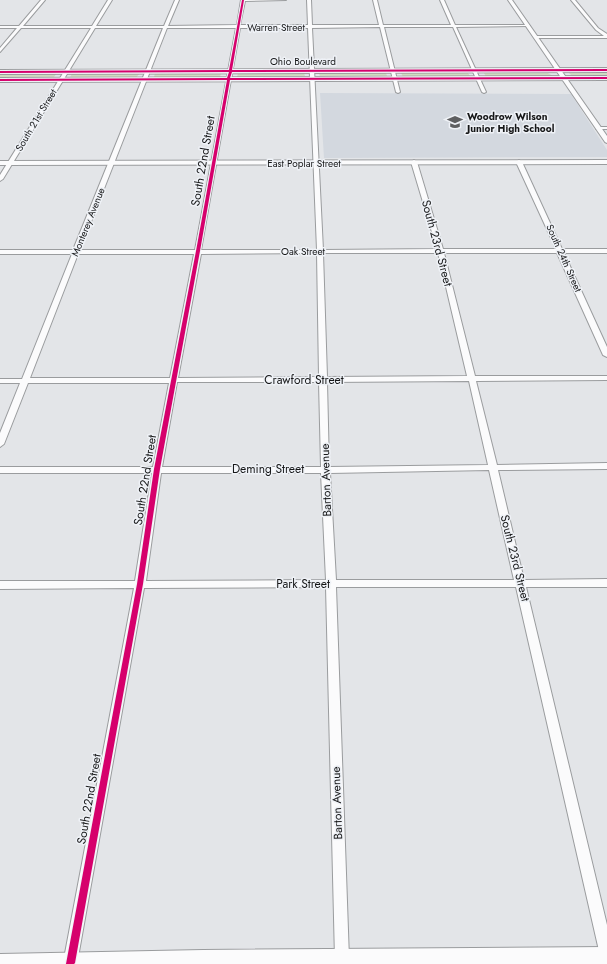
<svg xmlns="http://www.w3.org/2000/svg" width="607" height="964" viewBox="0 0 607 964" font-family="Jost,sans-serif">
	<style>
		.built { fill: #d3d8df }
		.green { fill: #d1d9c0 }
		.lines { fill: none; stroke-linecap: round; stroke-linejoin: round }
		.minor-casing { stroke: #9a9c9e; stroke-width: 2 }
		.tertiary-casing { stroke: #9a9c9e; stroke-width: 2 }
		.secondary-casing { stroke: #9a9c9e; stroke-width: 2 }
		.minor { fill: #fbfbfc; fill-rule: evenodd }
		.tertiary { fill: #fbfbfc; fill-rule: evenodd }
		.secondary { fill: #fbfbfc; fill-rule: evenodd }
		.cycleway-casing { stroke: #eff2f7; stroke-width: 2 }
		.cycleway { fill: #d6006c; fill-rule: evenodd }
		.labels { text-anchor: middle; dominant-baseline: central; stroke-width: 3; stroke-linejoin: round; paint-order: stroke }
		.far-street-label { font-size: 10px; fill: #161718; stroke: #eff2f7 }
		.far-poi-label { font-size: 10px; font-weight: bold; fill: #161718; stroke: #eff2f7; text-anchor: start }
		.street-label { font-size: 12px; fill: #161718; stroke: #eff2f7 }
	</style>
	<rect width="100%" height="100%" fill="#e3e5e8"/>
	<path class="built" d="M320,93L571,94L607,150V157L324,158Z"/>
	<path class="green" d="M136,72L139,74L136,78L70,77L72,74Z
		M218,72L221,73L220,77H154L155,73Z
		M241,72H301L304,73L305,76L237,77L238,73Z
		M323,72H382L386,73L387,76L320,77L319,73Z
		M405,72H464L468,73L470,76L403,77L401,73Z
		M487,72H546L553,76L486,77L484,73Z
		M607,72V78L573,77L569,73Z
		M0,73H57L54,77L47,79L0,78Z"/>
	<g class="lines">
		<g class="minor-casing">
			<path id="minor" d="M41,0H45L23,26H92L108,0H112L96,26H164L175,0H179L168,26L237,25L241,0H286L245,1L240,25H308L307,0H311L312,25H379L373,0H377L383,25H451L440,0H444L455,25H528L530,26L456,27L486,92L484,93L482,92L453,27H384L400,92L398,93L396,92L380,27L312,28L323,250L437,249L411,162L414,160L417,162L443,249H556L516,162L519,160L522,162L562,249H607V253H564L607,347V357L603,355L557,253H444L475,376H607V380L476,381L497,465L607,463V469L498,470L524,580L607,579V587H526L607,925V962L602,960L600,955L516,587H336L349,959L347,964H337L335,959L326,587L144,588L77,963L63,964L134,588L0,589V581H135L152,473H0V467H153L169,383H28L4,444L0,447V433L20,383H0V379H22L72,254H0V250H73L163,28H95L3,179L0,181V175L91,28H21L0,52V48L17,28H0V26H19ZM167,28H236L195,250H80ZM240,28H308L317,250H201ZM317,253L319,377L178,378L201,254ZM323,253H438L467,376L327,377ZM78,254H194L170,378H30ZM469,381L488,465L329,467L327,382ZM177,382H319L321,467H162ZM489,470L514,580H336L330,473ZM161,473H321L326,580L146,581Z
				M571,0H575L598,28L607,34V38H535L536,36H604L596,30Z
				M598,127H607V129H596V127Z"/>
		</g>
		<g class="tertiary-casing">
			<path id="tertiary" d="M607,68V72L0,74V70Z
				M607,76V80L0,82V78Z
				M607,947V964H0V954L203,950Z"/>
		</g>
		<g class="secondary-casing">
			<path id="secondary" d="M508,0H512L607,136V143L605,142Z
				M607,160V164L0,165V161Z"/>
		</g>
		<use href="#minor" class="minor"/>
		<use href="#tertiary" class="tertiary"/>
		<use href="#secondary" class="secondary"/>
		<g class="cycleway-casing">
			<path id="cycleway" d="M242,0H244L232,70L607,69V71L232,72L230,78L607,77V79L230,80L200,251L160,469L143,584L75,963L74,964H66L137,584L154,469L196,251L227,80L0,81V79L227,78L229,72L0,73V71L229,70Z"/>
		</g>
		<use href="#cycleway" class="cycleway"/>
	</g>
	<defs>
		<g id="school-bare" transform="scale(1.2)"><path d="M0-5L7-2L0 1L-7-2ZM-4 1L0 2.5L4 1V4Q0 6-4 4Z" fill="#5e5f61" stroke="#eff2f7" stroke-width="2.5" paint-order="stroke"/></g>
	</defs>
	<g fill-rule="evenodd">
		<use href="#school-bare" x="455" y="122"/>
	</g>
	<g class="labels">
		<g class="far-street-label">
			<text x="276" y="27">Warren Street</text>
			<text x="303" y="61">Ohio Boulevard</text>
			<text transform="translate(36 120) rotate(-59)">South 21st Street</text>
			<text x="304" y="163">East Poplar Street</text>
			<text transform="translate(88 222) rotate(-68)">Monterey Avenue</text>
			<text x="303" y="251">Oak Street</text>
			<text transform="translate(564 258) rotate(66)">South 24th Street</text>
		</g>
		<g class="far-poi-label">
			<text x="467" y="116">Woodrow Wilson<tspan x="467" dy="12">Junior High School</tspan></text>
		</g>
		<g class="street-label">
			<text transform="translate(203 161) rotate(-80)">South 22nd Street</text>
			<text transform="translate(437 243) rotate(75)">South 23rd Street</text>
			<text x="304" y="380">Crawford Street</text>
			<text x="268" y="469">Deming Street</text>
			<text transform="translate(145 480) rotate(-81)">South 22nd Street</text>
			<text transform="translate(326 480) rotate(-92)">Barton Avenue</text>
			<text transform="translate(515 558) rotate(76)">South 23rd Street</text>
			<text x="303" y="584">Park Street</text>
			<text transform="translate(89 799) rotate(-80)">South 22nd Street</text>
			<text transform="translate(337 803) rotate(-92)">Barton Avenue</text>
		</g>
	</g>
</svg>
